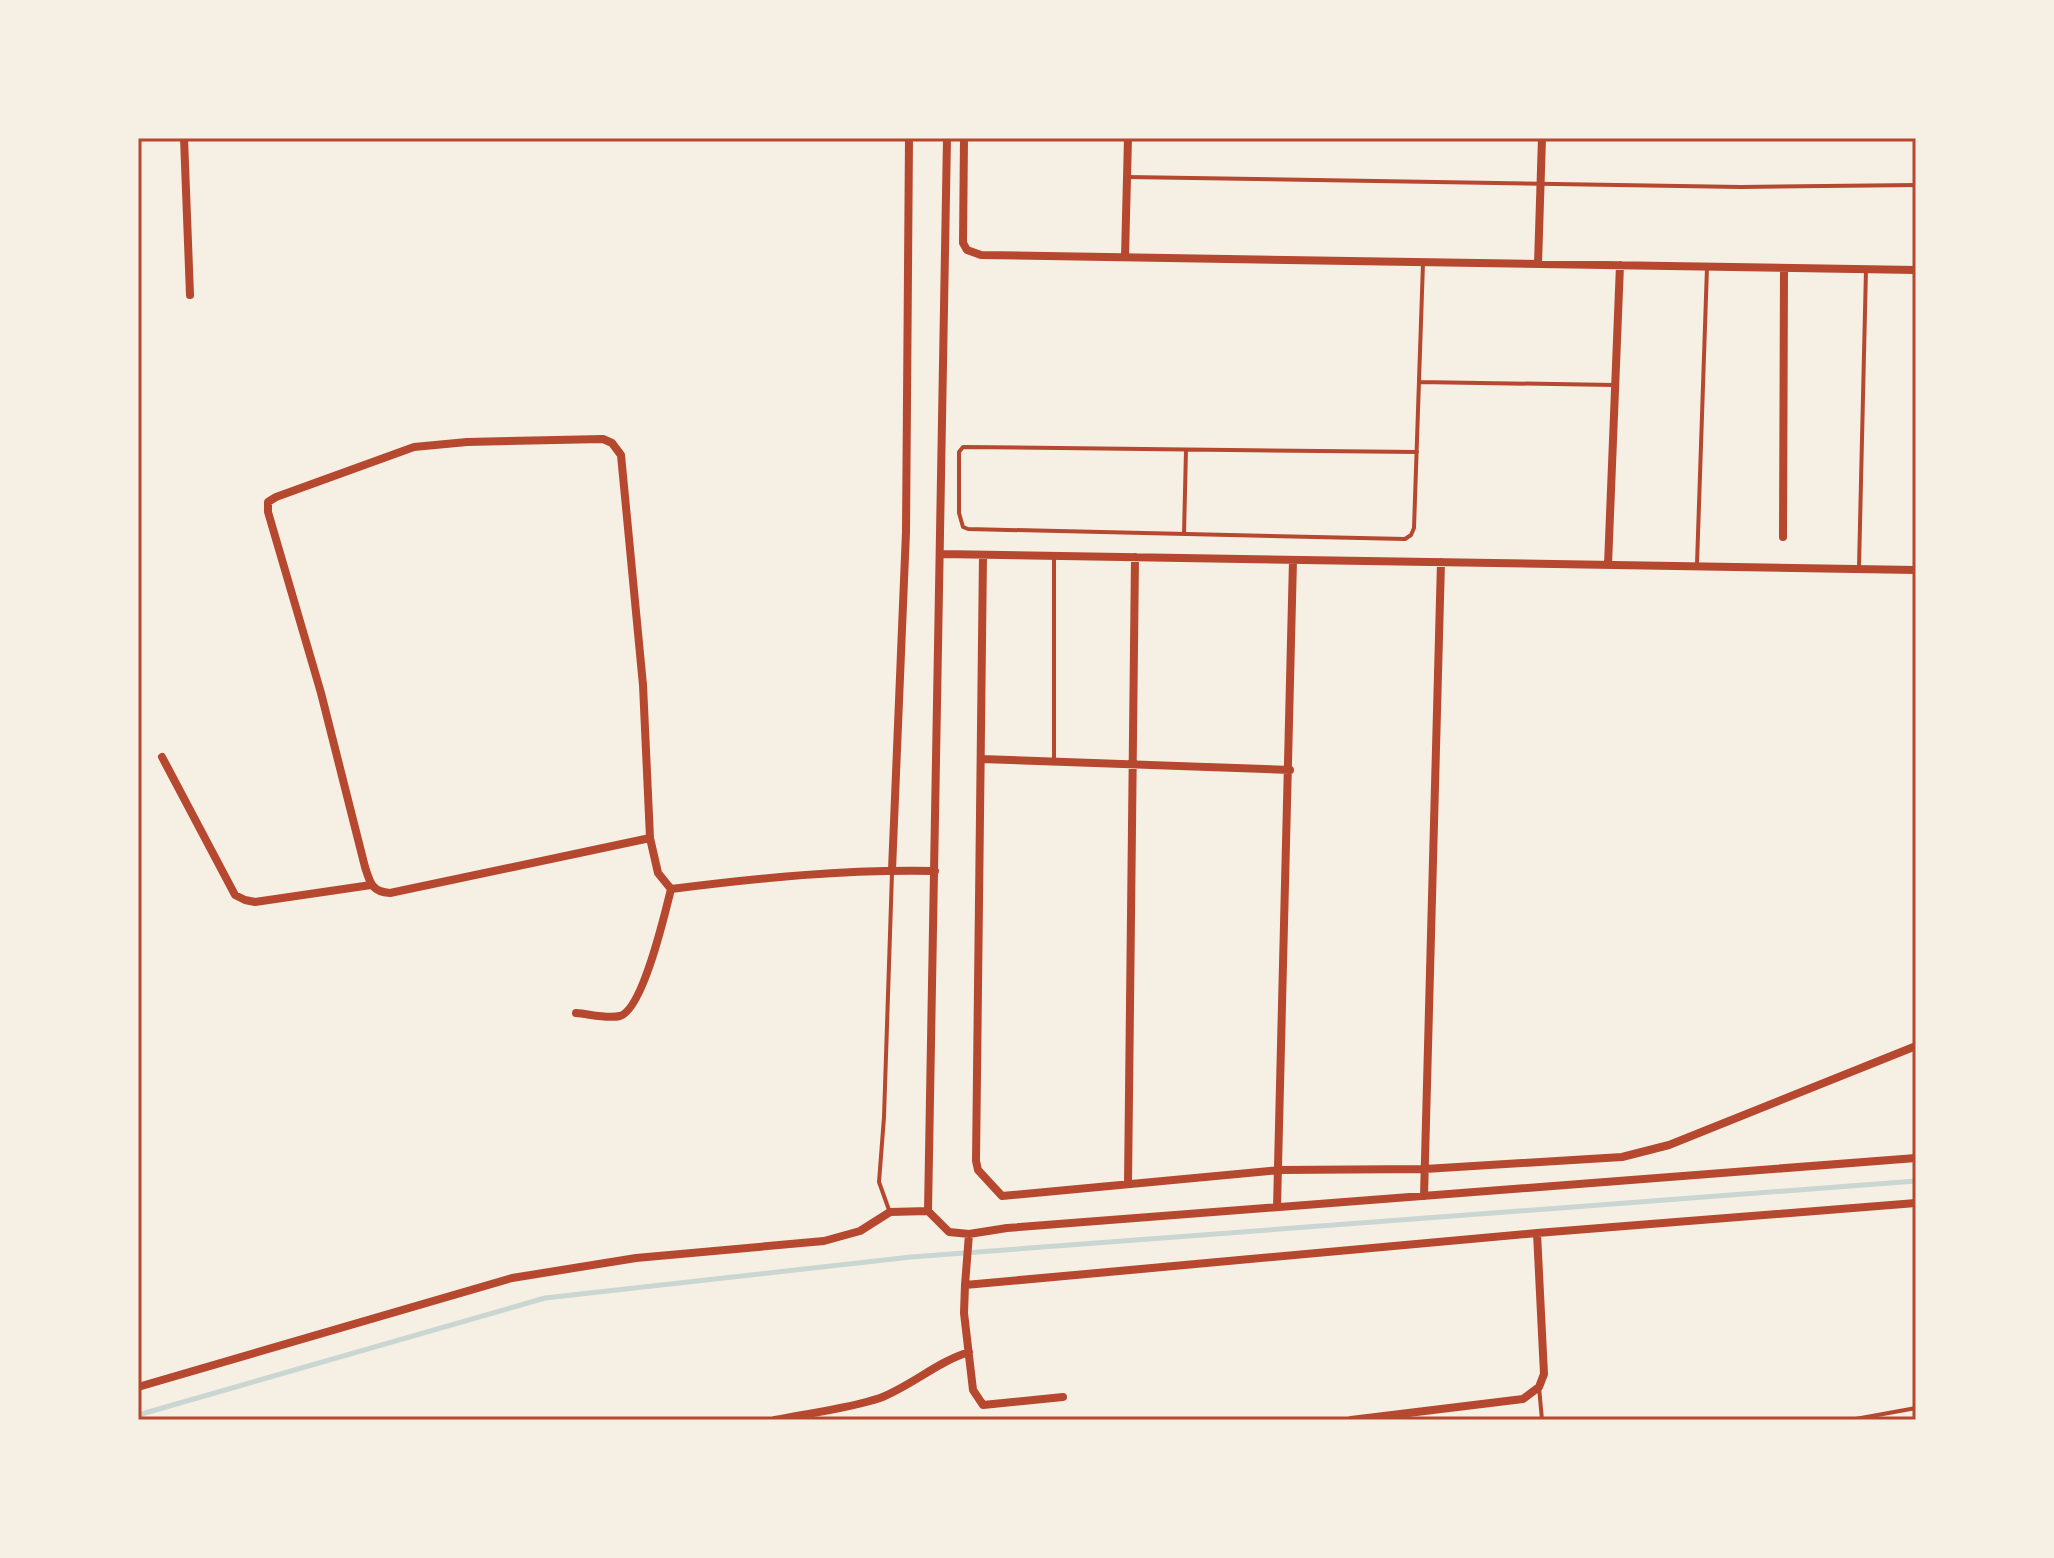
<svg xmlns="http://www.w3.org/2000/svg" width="2054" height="1558" viewBox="0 0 2054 1558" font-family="'Varela Round',sans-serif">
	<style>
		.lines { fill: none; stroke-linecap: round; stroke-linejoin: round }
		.stream { stroke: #c9d6d2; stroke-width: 5 }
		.service { stroke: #b5482f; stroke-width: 4 }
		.minor { stroke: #b5482f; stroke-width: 8 }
		.neatline { fill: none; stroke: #b5482f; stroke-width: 3 }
	</style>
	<rect width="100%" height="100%" fill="#f6efe4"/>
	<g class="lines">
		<path class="stream" d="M138,1415L545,1298L911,1257L1916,1181"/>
		<path class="service" d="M1127,177L1741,187L1916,185
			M1419,382L1615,385
			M1417,452L963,447L959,452V513L963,527L968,529L1405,539L1411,535L1414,528C1417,440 1420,352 1423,263
			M1184,534L1186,450
			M1697,564L1707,267
			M1859,567L1866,269
			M1054,761V556
			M889,1210L879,1182L884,1117L892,873
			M1539,1387L1542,1420
			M1850,1420L1916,1408"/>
		<path class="minor" d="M184,138L190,295
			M964,138L963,243L967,250L981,255L1916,270
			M1125,257L1128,138
			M1538,264L1542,138
			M1783,537L1784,268
			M941,554L1916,570
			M983,555L976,1161L978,1170L1002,1196L1279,1170L1425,1169L1622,1157L1669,1145L1916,1046
			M1608,565L1620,265
			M162,757L235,895L245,900L255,902L371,885
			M981,759L1290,770
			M650,838L390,893C372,892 370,883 365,867L321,693L268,512V502L276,497L414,447L467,442L603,439L612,443L621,455L643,685L650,838L658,873L671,889
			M892,870L906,532L909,138
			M671,889C758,878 847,869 935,871
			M576,1013C589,1014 607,1019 620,1016C643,1009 665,913 671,889
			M1128,1184L1135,557
			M1424,1196L1441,562
			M1277,1207L1293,560
			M928,1211L947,138
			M969,1234L965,1285L1537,1233L1916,1203
			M965,1285L964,1313L973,1390L983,1405L1063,1397
			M138,1387L512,1278L636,1258L824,1241L860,1231L890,1212L928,1211L949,1232L969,1234L1007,1228L1916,1158
			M775,1420C809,1413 847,1409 880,1398C911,1386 937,1362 969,1352
			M1351,1420L1523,1399L1539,1387L1544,1374L1537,1233"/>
	</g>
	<rect width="2054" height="1558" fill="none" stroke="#f6efe4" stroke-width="280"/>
	<rect x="140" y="140" width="1774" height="1278" class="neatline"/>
</svg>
